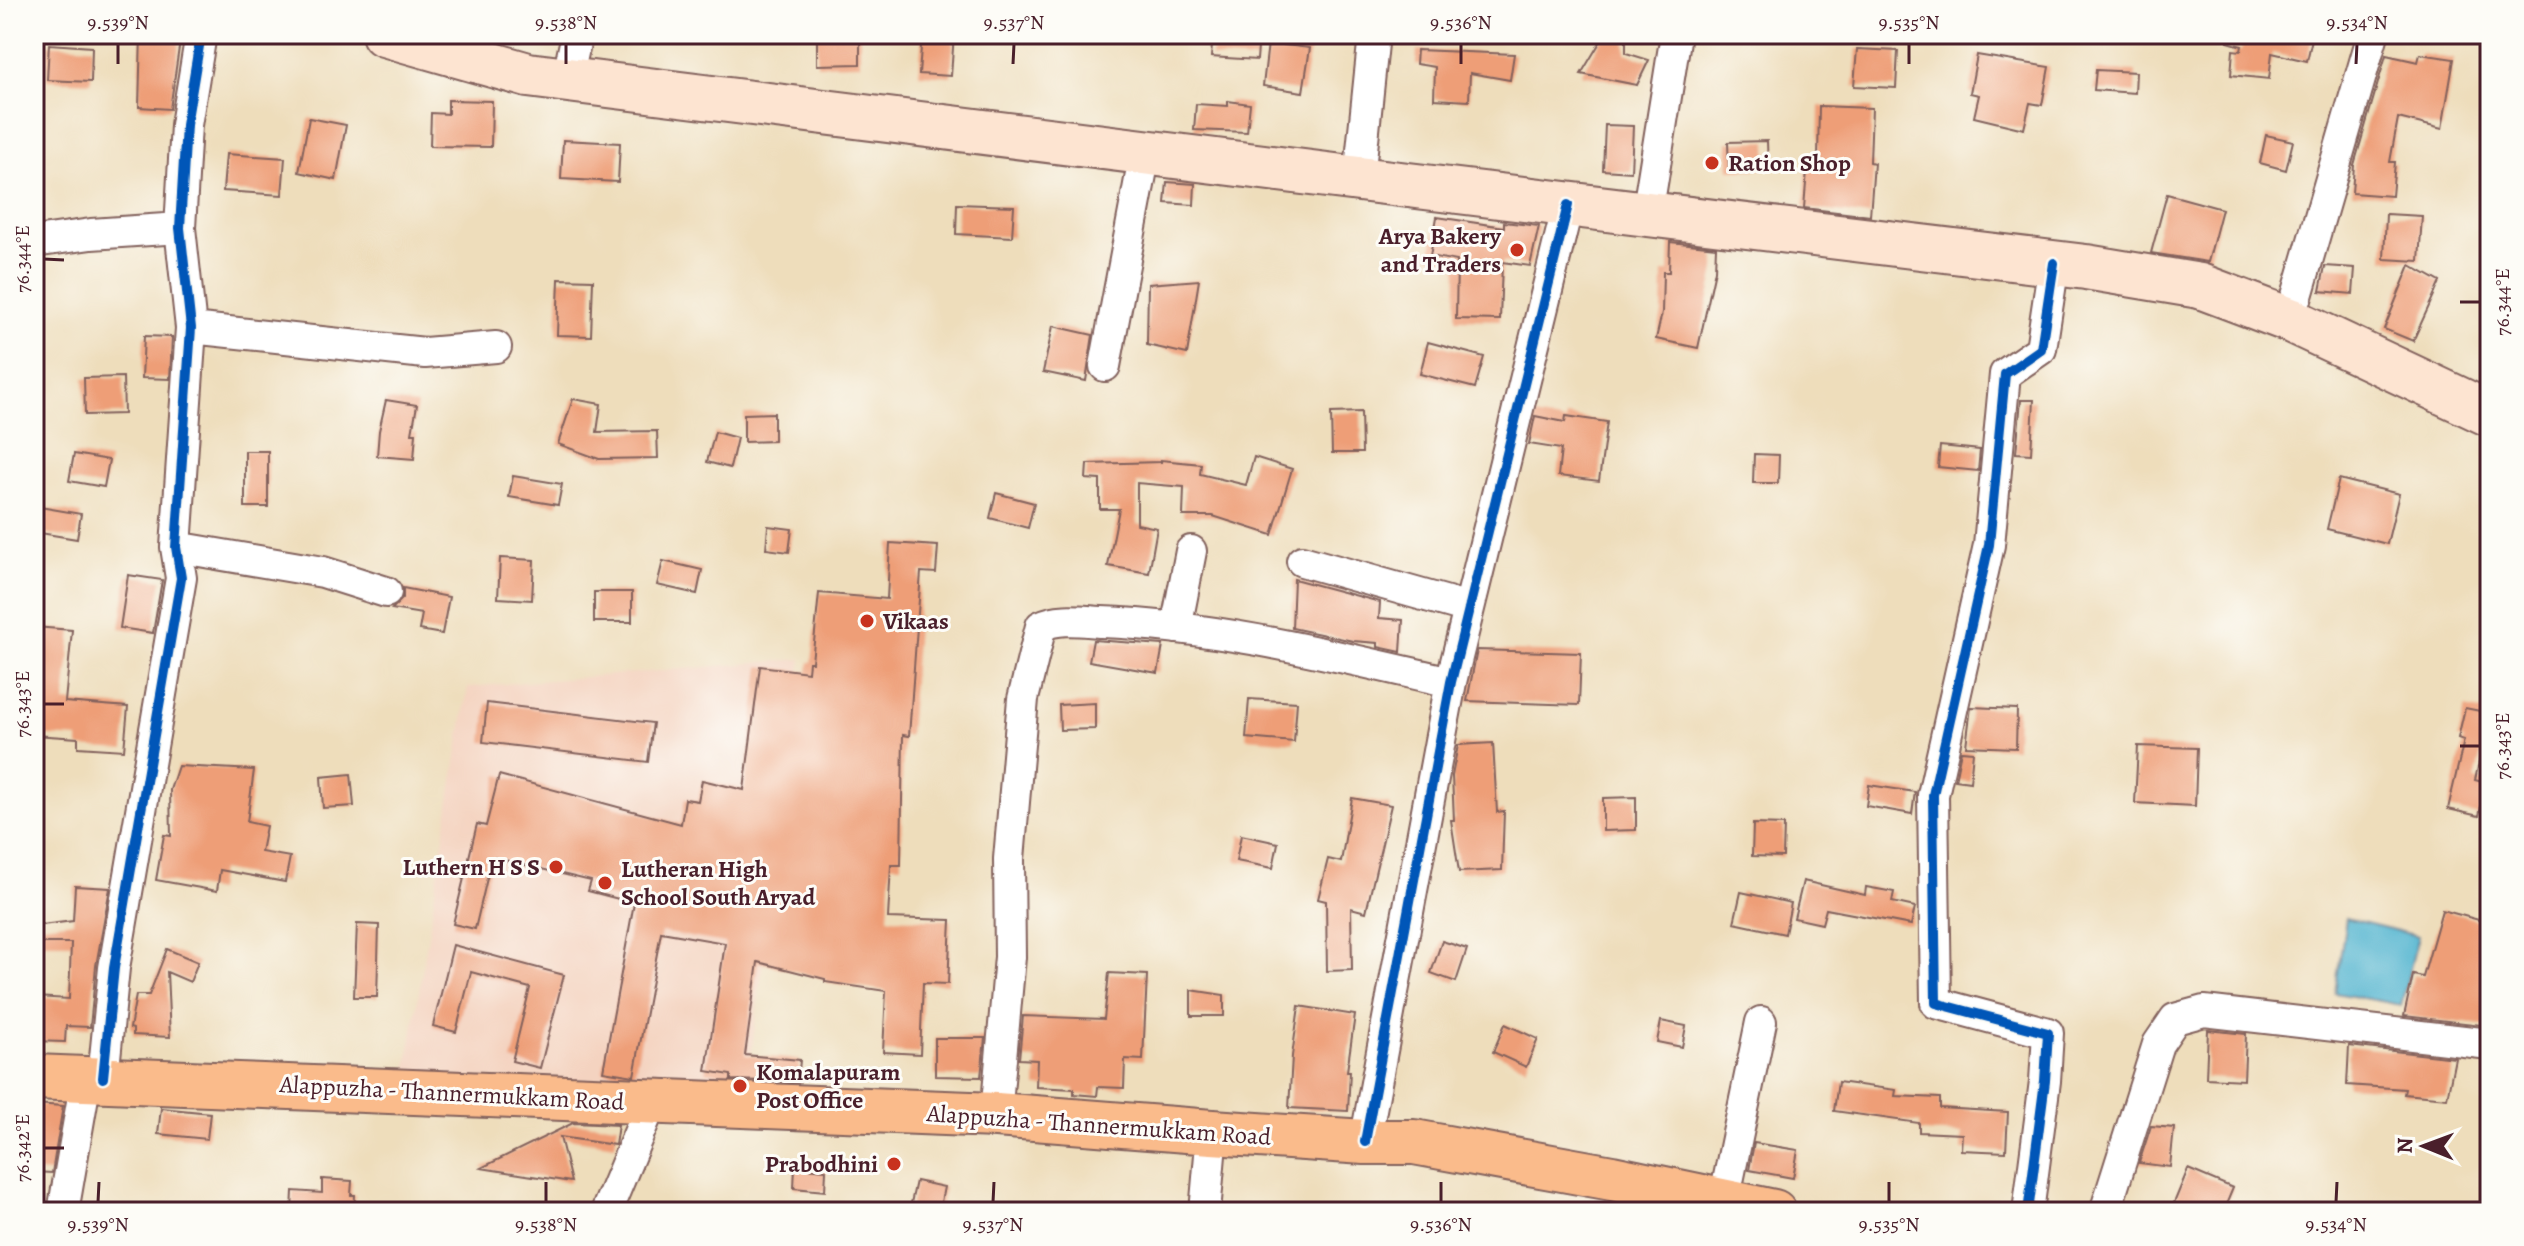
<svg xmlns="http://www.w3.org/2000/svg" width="2524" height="1246" viewBox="0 0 2524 1246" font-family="Alegreya,serif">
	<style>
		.built { fill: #f4d3c0 }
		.water { fill: #50b3cf; stroke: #4d697d; stroke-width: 2 }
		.building { fill: #ee9e77 }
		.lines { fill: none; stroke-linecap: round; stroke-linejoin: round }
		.street-casing { stroke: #83625d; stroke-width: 34 }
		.secondary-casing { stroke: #83625d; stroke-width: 48 }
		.primary-casing { stroke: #83625d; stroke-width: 48 }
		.street { stroke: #fff; stroke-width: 30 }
		.secondary { stroke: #fde4d1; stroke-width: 44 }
		.primary { stroke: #fabb8b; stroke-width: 44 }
		.cycleway-casing { stroke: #fdfcf7; stroke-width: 15 }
		.cycleway { stroke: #0057b8; stroke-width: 10 }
		.ticks { fill: none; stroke: #4a1f2b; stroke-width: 3 }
		.poi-dot { fill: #c8321e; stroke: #fdfcf7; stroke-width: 3 }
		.labels { text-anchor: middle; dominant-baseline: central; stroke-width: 6; stroke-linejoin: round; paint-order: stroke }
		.poi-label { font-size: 24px; font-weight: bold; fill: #4a1f2b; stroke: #fdfcf7; text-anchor: start }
		.street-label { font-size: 24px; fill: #4a1f2b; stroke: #fdfcf7 }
		.neatline { fill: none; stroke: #4a1f2b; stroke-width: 3 }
		.ticks-label { font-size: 20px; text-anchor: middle; fill: #4a1f2b }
	</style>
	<rect width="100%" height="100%" fill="#fdfcf7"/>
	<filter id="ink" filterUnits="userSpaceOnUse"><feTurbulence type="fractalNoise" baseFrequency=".0125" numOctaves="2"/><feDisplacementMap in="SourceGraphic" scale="16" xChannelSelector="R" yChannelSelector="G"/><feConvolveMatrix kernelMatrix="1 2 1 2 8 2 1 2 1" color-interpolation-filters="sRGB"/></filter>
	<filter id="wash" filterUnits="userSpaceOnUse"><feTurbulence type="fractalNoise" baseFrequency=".006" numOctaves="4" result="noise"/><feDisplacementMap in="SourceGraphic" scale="32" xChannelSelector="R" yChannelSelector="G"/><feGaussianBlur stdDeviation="1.8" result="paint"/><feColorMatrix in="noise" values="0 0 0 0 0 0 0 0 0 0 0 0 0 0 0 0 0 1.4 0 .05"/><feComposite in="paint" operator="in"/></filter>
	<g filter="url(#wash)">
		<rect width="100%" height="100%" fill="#edb"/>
		<path class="built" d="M802,659L746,1095L405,1079L468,687Z"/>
		<path class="water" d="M2346,918L2418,936L2401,1005L2335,993Z"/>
		<g id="blocks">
			<path class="building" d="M141,34H181L170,109L139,107Z
				M817,34H860V64L817,65Z
				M922,34H954L951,76L919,74Z
				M1213,34H1259L1257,60L1211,57Z
				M1605,34H1626V53L1649,60L1637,85L1581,74Z
				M2229,34H2313L2307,61L2272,53L2269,79L2231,75L2233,50L2241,51L2242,46L2228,42Z
				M1268,43L1310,48L1303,92L1263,86Z
				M49,44L92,47L91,82L47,80Z
				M1857,49L1898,51L1896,88L1854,86Z
				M1417,50L1514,54L1510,80L1470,73L1469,101L1434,99L1435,67L1416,64Z
				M2420,54L2454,59L2442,129L2398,118L2390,162H2395L2392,196L2352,193L2354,165L2386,55L2418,62Z
				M1977,55L2049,67L2042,105L2030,103L2024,129L1974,117L1979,95L1970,93Z
				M2096,70L2136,72L2135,93L2094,90Z
				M448,100L492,101L491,147L430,146L431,113L448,114Z
				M1228,101L1250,104L1247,132L1194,130L1196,104L1228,106Z
				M1819,106L1872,108L1870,162L1874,163L1870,216L1804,208L1808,158L1818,159Z
				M309,118L346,125L336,180L299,172Z
				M1605,125L1633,126L1631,172L1603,170Z
				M2266,135L2293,141L2286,170L2260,163Z
				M563,140L620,143L618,182L561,179Z
				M1767,141L1768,169L1729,170L1728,142Z
				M226,154L285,158L282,195L223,191Z
				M1167,182L1195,184L1194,205L1165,203Z
				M2167,194L2222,209L2208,262L2151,253Z
				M957,204L1014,206L1012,237L956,234Z
				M2386,214L2422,216L2419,261L2384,259Z
				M1437,217L1504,227V222L1539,226L1530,266L1502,262L1500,320L1456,319L1457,261L1430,256Z
				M1670,242L1716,247L1715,270L1698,348L1656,339L1662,313L1663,272H1669Z
				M2410,265L2440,282L2413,341L2384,329Z
				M2325,266L2355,268L2353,294L2320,291Z
				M559,279L593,280L591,336L557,335Z
				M1199,280L1187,354L1147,345L1148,284Z
				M1053,326L1093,335L1086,381L1043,372Z
				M144,336L172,337L170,379L142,378Z
				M1428,342L1484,357L1475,388L1420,374Z
				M123,377L124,414L85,415L84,378Z
				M573,399L601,404L597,432L657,431L658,458L599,459L558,444Z
				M386,400L417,405L412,433H416L414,459L377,456L379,431Z
				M2021,400H2034L2031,454L2016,453Z
				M1361,412L1362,453H1332L1331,413Z
				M774,413V441L744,442V414Z
				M1535,416L1565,422L1566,416L1607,422L1599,481L1558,476L1561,449L1529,444Z
				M715,432L737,438L730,468L707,462Z
				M1940,446L1980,450L1978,471L1938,467Z
				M245,451H268V507H245Z
				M74,454L109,460L104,487L69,481Z
				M1754,454L1779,455L1778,483H1753Z
				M1254,457L1292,469L1272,535L1213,516H1183L1184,487L1137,483V524L1157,528L1149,573L1108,566L1119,509H1100V480L1086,479L1087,464L1161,462V460L1201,464L1200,474L1246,485Z
				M513,476L562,484L558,505L509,497Z
				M2339,479L2399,494L2387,544L2327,529Z
				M996,493L1034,503L1028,528L990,518Z
				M34,506L81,514L77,539L34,532Z
				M768,526L792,529L789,552L766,549Z
				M890,543L938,546L936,573L921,572L909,736L903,735L901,865H891L888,918L951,920L948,984L923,983L920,1054L883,1052L886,991L825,982V979L758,962L745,1055L800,1060L798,1082L731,1080V1075L706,1071L725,943L661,932L634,1076L603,1071L634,903L588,891L591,881L492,857L475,929L453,924L477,824L486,826L499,775L681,824L685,799L698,801L702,780L744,790L760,666L808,672L809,662H812L819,593L887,599Z
				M500,558L534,560L532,600L498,598Z
				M663,561L702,570L697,594L657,585Z
				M128,575L162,580L153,633L120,628Z
				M1294,579L1380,602L1379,618L1403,620L1401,652L1378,647V643L1353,641L1292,628Z
				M403,588L449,597L442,634L419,630L422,614L392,609L403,598Z
				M594,592H632V622H594Z
				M34,627L72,630L65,702L128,707L124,750L78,747V738L34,735Z
				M1093,640L1163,645L1158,673L1089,661Z
				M1477,650L1581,653L1579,705L1467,701Z
				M1249,699L1297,702L1294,742L1246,738Z
				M487,703L653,723L648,762L483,742Z
				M1095,703V729L1060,730L1059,705Z
				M1971,707L2017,709L2016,748L1966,746Z
				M2465,708L2490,713L2475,780L2486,783L2479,816L2448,809L2464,740L2458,738Z
				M1493,743L1497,812L1504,811L1502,870L1459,872L1451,820H1454L1452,776L1458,745Z
				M2138,746L2197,748L2195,806L2135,803Z
				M1961,751L1973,752L1970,782L1955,780Z
				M178,766L254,770L247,822L266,826L261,852L290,857L285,882L220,870L217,891L156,880L164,835L171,836L170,790Z
				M351,774L354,806L323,808L321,777Z
				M1869,785L1915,792L1912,814L1866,806Z
				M1636,797V830L1603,831V798Z
				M1352,798L1391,805L1366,912L1351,908L1352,970L1327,971L1326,901L1318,899L1328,859L1341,862Z
				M1753,824L1784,825L1783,857L1752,856Z
				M1241,835L1278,843L1273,868L1236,861Z
				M1803,881L1865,895L1866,887L1894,892L1892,902L1915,907L1911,925L1826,909L1822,924L1794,918Z
				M75,886L110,888L96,966L90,1027L66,1026L65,1042L34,1041L36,997L69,999L71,943H34V926L73,921Z
				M1741,892L1791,903L1785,934L1734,923Z
				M2442,910L2490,923V1026L2404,1016L2413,975L2423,977Z
				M357,924L379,925L377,997H354Z
				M1442,941L1467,949L1456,982L1431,973Z
				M453,945L564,975L540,1068L512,1061L530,988L471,972L456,1032L433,1026Z
				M167,949L198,962L190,982L167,972L170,1037L133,1035V1029L130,1028L136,995H149Z
				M1109,973L1147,975L1143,1060L1125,1059L1124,1088L1098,1087L1097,1096L1074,1094V1089L1036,1087L1037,1060L1019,1059L1023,1016L1104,1019Z
				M1191,990L1224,995V1016H1191Z
				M1299,1006L1355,1015L1347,1071H1350L1348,1111L1289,1108L1292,1056Z
				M1661,1021L1686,1026L1682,1047L1657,1042Z
				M1505,1024L1538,1039L1526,1067L1493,1052Z
				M2208,1030L2246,1034L2244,1080L2206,1078Z
				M935,1038H985L981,1077L935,1076Z
				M2349,1046L2455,1058L2447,1098L2404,1094L2405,1089L2347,1085Z
				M1838,1082L1896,1090L1895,1096L1940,1098V1108L2008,1112L2006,1152L1961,1150L1962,1134L1919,1132V1123L1834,1111Z
				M34,1104L63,1106L52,1173L34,1172Z
				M161,1108L210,1113L207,1139L158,1134Z
				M573,1123L618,1125L615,1145L560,1137L571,1182L481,1168Z
				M2151,1126L2174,1128L2170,1167L2139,1163Z
				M1754,1143L1798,1150L1793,1178L1749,1170Z
				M795,1167L826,1170L825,1191L794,1188Z
				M2188,1169L2233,1188L2223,1212H2194L2174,1203Z
				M322,1179L352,1181L351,1195H355L354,1212H292L293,1191L322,1193Z
				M916,1181L944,1187L939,1212H909Z"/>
		</g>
	</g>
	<g filter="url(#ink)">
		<use href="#blocks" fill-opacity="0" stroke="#83625d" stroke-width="2"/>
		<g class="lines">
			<g class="street-casing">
				<path id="street" d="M567,80L577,34
					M1359,179L1374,34
					M1647,215L1676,34
					M34,242L91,234L180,228
					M2290,320L2373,34
					M191,328L425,353L496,347
					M1105,366L1145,153
					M176,547L323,572L386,592
					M1302,561L1469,608
					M1176,628L1191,551
					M103,1078L114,968L181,578L176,547L191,328L180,228L186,125L201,34
					M996,1115L1010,957L1009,859L1023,699L1041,626C1059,617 1082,621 1101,622C1219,626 1336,656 1451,682
					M1365,1142L1451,682L1568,205
					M1724,1201L1761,1022
					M63,1212L86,1079
					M606,1212L652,1102
					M1205,1212L1212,1132
					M2028,1212L2045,1081L2048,1033L1936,1003L1933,795L1989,545L2005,374L2041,349L2054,263
					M2105,1212L2158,1044L2175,1019L2204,1011L2490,1044"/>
			</g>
			<g class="secondary-casing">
				<path id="secondary" d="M384,34L528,75L1359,179L2086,267L2200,286L2290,320L2490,414"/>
			</g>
			<g class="primary-casing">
				<path id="primary" d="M34,1077L996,1115L1212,1132L1365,1142H1414L1612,1178L1774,1212"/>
			</g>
			<use href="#street" class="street"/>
			<use href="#secondary" class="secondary"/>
			<use href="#primary" class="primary"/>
			<g class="cycleway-casing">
				<path id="cycleway" d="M103,1078L114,968L181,578L176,547L191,328L180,228L186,125L201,34
					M1365,1142L1451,682L1568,205
					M2028,1212L2045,1081L2048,1033L1936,1003L1933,795L1989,545L2005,374L2041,349L2054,263"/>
			</g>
			<use href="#cycleway" class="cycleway"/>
		</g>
	</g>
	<path class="ticks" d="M118,64V44M566,64V44M1013,64L1014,44M1461,64V44M1909,64V44M2356,64L2357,44M44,259L64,260M2460,302H2480M44,704H64M2460,746H2480M44,1148H64M98,1202L99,1182M546,1202V1182M993,1202L994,1182M1441,1202V1182M1889,1202V1182M2336,1202L2337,1182"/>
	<g class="poi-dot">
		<circle cx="1712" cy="163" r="8"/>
		<circle cx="1517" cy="250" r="8"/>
		<circle cx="867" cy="621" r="8"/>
		<circle cx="556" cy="867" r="8"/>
		<circle cx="605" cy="883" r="8"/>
		<circle cx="740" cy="1086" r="8"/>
		<circle cx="894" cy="1164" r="8"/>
	</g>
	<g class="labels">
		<g class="poi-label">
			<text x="1728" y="163">Ration Shop</text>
			<text x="1501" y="236" text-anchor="end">Arya Bakery<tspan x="1501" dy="28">and Traders</tspan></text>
			<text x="883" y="621">Vikaas</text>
			<text x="540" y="867" text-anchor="end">Luthern H S S</text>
			<text x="621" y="869">Lutheran High<tspan x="621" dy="28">School South Aryad</tspan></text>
			<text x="756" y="1072">Komalapuram<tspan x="756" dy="28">Post Office</tspan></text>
			<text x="878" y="1164" text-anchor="end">Prabodhini</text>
		</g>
		<g class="street-label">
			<text transform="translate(452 1093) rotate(3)">Alappuzha - Thannermukkam Road</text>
			<text transform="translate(1099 1125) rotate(4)">Alappuzha - Thannermukkam Road</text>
		</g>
	</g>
	<rect width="2524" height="1246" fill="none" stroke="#fdfcf7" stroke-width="88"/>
	<g transform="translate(2424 1146) rotate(271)" stroke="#fdfcf7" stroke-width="6" paint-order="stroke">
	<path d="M0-6L14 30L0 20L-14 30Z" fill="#4a1f2b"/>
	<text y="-12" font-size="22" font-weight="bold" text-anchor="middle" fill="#4a1f2b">N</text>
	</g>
	<rect x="44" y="44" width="2436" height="1158" class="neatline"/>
	<g class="ticks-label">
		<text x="118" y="29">9.539°N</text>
		<text x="566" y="29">9.538°N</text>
		<text x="1014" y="29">9.537°N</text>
		<text x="1461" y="29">9.536°N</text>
		<text x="1909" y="29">9.535°N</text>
		<text x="2357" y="29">9.534°N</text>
		<text transform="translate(22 259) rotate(-90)" y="7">76.344°E</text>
		<text transform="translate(2502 302) rotate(-90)" y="7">76.344°E</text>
		<text transform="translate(22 704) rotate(-90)" y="7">76.343°E</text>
		<text transform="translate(2502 746) rotate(-90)" y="7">76.343°E</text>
		<text transform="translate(22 1148) rotate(-90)" y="7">76.342°E</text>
		<text x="98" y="1231">9.539°N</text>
		<text x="546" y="1231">9.538°N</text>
		<text x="993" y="1231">9.537°N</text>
		<text x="1441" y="1231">9.536°N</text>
		<text x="1889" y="1231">9.535°N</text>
		<text x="2336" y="1231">9.534°N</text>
	</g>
</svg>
